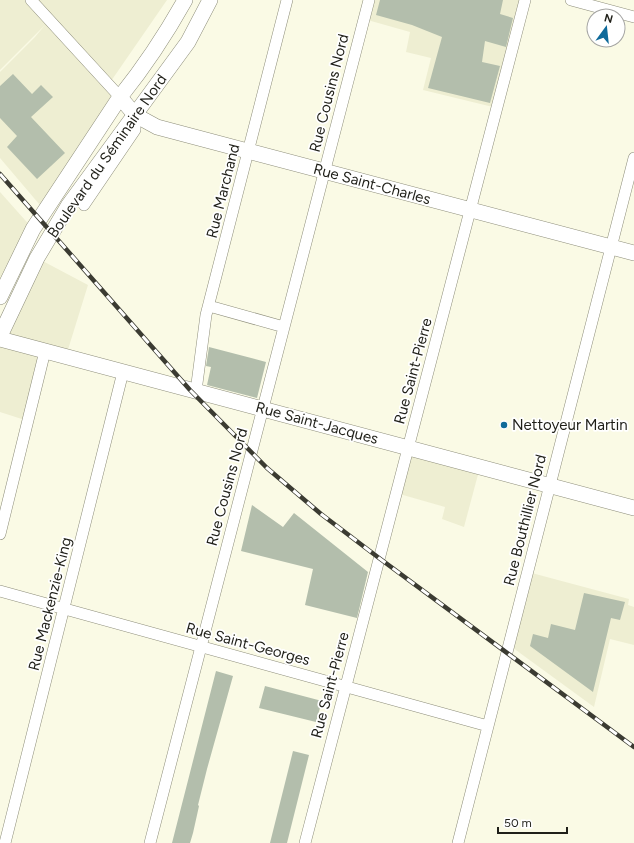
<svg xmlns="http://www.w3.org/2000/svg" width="634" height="843" viewBox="0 0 634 843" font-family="Figtree,sans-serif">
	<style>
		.built { fill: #eeeed2 }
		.building { fill: #b3beac }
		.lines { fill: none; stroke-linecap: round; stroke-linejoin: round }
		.street-casing { stroke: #8d8d7a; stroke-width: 12 }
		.secondary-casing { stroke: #8d8d7a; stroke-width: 16 }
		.street { stroke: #fff; stroke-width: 11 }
		.secondary { stroke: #fff; stroke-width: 15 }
		.rail-casing { stroke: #3b3b32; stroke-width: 4.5 }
		.rail { stroke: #fff; stroke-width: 3; stroke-dasharray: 9; stroke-linecap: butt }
		.poi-dot { fill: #0f6a9a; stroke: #fff; stroke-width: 1.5 }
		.labels { text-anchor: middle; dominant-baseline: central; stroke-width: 3.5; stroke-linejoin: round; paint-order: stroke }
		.street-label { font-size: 15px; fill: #1f1f18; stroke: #fff }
		.poi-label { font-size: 15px; fill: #1f1f18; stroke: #fff; text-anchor: start }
	</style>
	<rect width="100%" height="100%" fill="#fafae5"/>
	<path class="built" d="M0,0H167L109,84L120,97L45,211L0,158V72L35,37L45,25L0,70Z
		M369,0H525L497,108L423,90L431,58L406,52L410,32L364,19Z
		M0,192L33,229L0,297Z
		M37,258L88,285L66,356L46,351L28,421L0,412V336Z
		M408,448L480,467L464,527L442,519L445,507L396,493Z
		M528,572L629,599L628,605L634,607V645L610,639L594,707L509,645Z"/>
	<path class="building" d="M380,0H503L500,14L513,18L506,47L485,41L482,62L500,66L490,103L428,88L442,37L412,25L376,15Z
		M13,74L32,94L41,85L53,97L31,117L65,153L37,179L7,147L17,136L0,118V86Z
		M209,347L266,362L257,398L207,385L211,367L206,366Z
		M252,505L283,527L294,513L368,572L357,618L305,605L313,569L241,551Z
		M584,593L625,602L620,620L611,618L593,692L530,646L533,634L548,638L551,624L575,630Z
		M216,671L233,676L207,769L198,805L199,806L193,833L190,843H172Z
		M265,686L322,701L316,722L259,708Z
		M293,751L309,755L287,843H270Z"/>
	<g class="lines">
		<g class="street-casing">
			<path id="street" d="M31,0L120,97
				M571,0L634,17
				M84,205L135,130V115
				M209,306L284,327
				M196,391L206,315L287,0
				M0,534L45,351
				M0,591L488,726
				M5,843L123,372
				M150,843L369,0
				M305,843L525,0
				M458,843L634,158"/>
		</g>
		<g class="secondary-casing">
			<path id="secondary" d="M120,97L135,115L157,127L634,253
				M0,297L33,229L120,97C144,67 166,34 185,0
				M0,336L37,258L68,206L188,42L210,0
				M0,339L634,508"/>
		</g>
		<use href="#street" class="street"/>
		<use href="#secondary" class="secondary"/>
		<g class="rail-casing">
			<path id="rail" d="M0,174L190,390L267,468L321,514L379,558L634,747"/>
		</g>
		<use href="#rail" class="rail"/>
	</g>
	<circle class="poi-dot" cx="504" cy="425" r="4"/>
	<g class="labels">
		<g class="street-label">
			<text transform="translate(329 93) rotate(-76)">Rue Cousins Nord</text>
			<text transform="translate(107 156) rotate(-55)">Boulevard du Séminaire Nord</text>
			<text transform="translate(372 184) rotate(15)">Rue Saint-Charles</text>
			<text transform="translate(223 191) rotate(-76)">Rue Marchand</text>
			<text transform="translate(413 371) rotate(-75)">Rue Saint-Pierre</text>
			<text transform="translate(317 423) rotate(15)">Rue Saint-Jacques</text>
			<text transform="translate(227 487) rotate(-75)">Rue Cousins Nord</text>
			<text transform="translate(525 520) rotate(-76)">Rue Bouthillier Nord</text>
			<text transform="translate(50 604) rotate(-76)">Rue Mackenzie-King</text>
			<text transform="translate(248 644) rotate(15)">Rue Saint-Georges</text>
			<text transform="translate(330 685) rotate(-75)">Rue Saint-Pierre</text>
		</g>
		<g class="poi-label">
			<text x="512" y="425">Nettoyeur Martin</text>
		</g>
	</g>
	<g transform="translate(606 28) rotate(15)"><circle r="19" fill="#ffffff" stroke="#a5a5a3"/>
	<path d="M0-3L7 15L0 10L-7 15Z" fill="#0f6a9a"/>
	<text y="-6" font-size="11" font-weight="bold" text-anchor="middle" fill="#1f1f18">N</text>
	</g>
	<path d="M498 827v6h69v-6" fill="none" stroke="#1f1f18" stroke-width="2"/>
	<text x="504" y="827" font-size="12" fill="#1f1f18" stroke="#ffffff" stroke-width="3" paint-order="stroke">50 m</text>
</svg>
